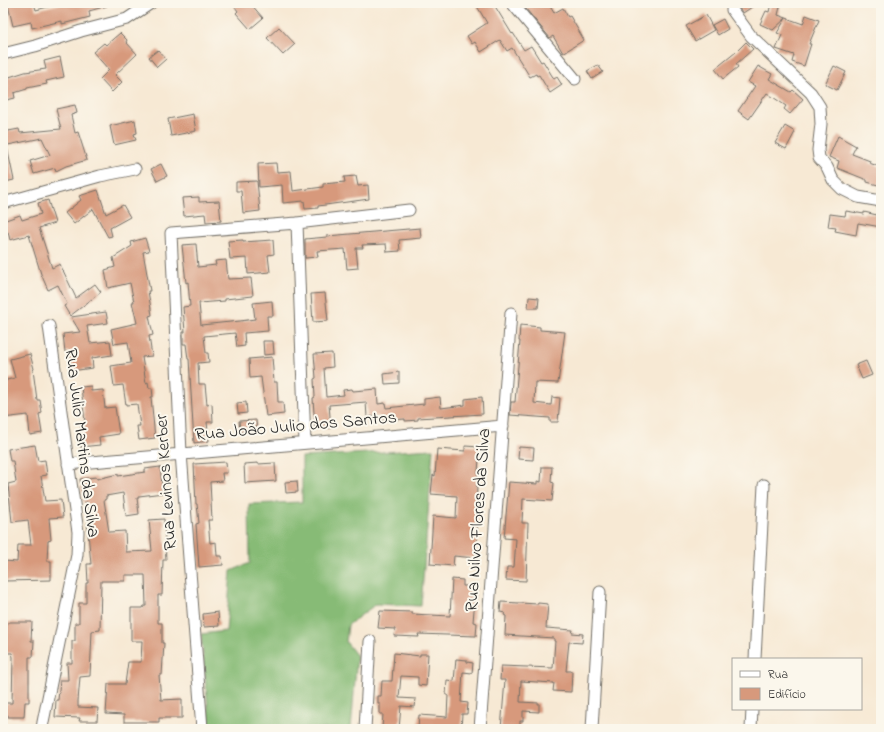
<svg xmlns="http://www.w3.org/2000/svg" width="884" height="732" viewBox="0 0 884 732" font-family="'Indie Flower',sans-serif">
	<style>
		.forest { fill: #87bb76; stroke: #597350 }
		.building { fill: #d7997c }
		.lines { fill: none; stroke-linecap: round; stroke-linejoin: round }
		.minor-casing { stroke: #726e66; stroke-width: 13 }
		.minor { stroke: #fff; stroke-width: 11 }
		.labels { text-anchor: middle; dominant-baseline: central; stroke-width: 4; stroke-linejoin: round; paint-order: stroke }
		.street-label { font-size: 18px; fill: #2b2b2b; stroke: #fbf7ec }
	</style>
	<rect width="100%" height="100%" fill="#fbf7ec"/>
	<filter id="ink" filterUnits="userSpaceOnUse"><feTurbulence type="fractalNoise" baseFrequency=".025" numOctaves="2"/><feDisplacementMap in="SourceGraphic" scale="8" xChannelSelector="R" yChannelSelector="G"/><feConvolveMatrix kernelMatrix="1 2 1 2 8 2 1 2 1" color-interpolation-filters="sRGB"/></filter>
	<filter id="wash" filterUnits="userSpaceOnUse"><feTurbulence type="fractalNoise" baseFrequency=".012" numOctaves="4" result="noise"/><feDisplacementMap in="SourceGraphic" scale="16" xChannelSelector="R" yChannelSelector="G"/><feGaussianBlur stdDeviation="0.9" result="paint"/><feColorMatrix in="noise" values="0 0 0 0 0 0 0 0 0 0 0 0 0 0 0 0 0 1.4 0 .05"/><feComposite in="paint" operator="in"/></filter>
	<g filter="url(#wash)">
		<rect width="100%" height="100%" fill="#f7e9d4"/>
		<path class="forest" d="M433,449L421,606L376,604L348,625L346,642L357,656L351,729H210L201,634L226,631L231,571L250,563L249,504L302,502V457Z"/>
		<g id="blocks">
			<path class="building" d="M16,3H34L36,10L63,3H107V6L89,11L90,17L62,24V21L32,28L31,22L13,26L8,5Z
				M232,3H250L263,18L250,29L236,13L238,11Z
				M475,3H493L512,34L513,33L524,50L531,46L541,62L543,61L554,79L557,77L562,85L550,93L539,75L537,76L536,74L530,77L512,48L507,51L500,40L481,52L475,42L472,44L467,36L487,23Z
				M521,3H548L554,13L563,8L568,17L570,16L584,40L563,53L553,36L550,38Z
				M732,3H758L743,13L737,6Z
				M771,3H781L778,15L803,24L806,15L819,20L809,44H811L804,66L792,62L794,55L776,49L782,35L777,33L786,18L773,30L760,24L766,11L769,12Z
				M706,15L714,30L695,41L686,26Z
				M723,19L728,29L718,35L712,25Z
				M279,27L295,44L283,55L267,38Z
				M120,33L127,40L126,42L137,54L115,75L122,82L112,92L100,79L109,70L93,52L104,43L106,45Z
				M746,42L753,49L736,64L738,67L723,79L715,69L736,52Z
				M158,50L166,59L157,67L149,57Z
				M60,57L64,77L46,81L47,84L27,88V89L14,93L15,98L3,101V89L8,88L6,78L25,72L46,69L44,61Z
				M598,65L603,72L592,79L587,71Z
				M758,66L772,74L769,79L791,92L793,90L803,99L790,114L784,109L786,106L767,93L749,119L738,111L755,86L748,82Z
				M834,66L846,72L837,90L825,84Z
				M75,105L77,113L71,115L75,133L78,132L87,160L66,166L56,171L55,168L34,174L30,161L50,155L42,138L3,146V132L19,129L20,133L61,129L56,109Z
				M193,114L196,131L171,136L168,119Z
				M135,120L137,133L134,134L136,140L114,145L110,126Z
				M785,126L795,132L786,149L775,143Z
				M838,136L856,146L852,154L870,161L869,163L881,167V177L878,185L867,182V180L837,168L839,161L829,157Z
				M3,147H7L14,180L5,182L3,170Z
				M276,163L277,172L291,171L293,191L323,187V184L345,182L344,177L356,176L358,186L368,185L369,199L318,206V208L305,209L304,201L283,203L282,185L259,187L258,164Z
				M161,164L167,176L157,181L151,169Z
				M257,181L260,211L243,213L241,191H236V182Z
				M98,190L106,214L123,205L130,217L110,228L112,236L108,237L93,209L74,224L65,213L81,200L79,196Z
				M199,197V202L219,201L221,221L206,222L205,214L184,216L182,198Z
				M48,200L55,223L39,228L52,268L60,264L76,298L95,284L101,292L70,316L64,306L67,304L58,285L48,290L41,274L29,235L10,240L8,232L3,234V221L20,215L22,220L41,214L38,203Z
				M846,211L864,214V212L877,215V217L881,218V227L858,223L856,235L835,231L836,228L828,227L830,214L845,216Z
				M420,228L421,238L399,240L400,251L387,252L386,244L362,245L363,248H356L358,268L347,269L345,249L317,251L318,257L305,258V239L327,237V236Z
				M145,238L149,251L143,252L150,291H148L152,315L149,316L153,335L149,336L152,356L142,357L146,383L148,382L149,388H152L153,397H151L155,438L139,440L137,426H140L137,404L126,405L123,385L114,386L111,366L131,363L128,342L114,344L111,329L137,323L132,302H134L130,283L108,288L105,270L115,267L113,258L132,246L131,242Z
				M243,240V242L273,240L274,254L268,255L270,272L248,274L247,258L230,259L228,241Z
				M196,244L198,267L216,265L215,261L226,260L228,279L251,278L253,296L225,299V301L199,303L201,325L240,321L255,319L253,303L272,301L273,316H267L268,331L244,333L245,346L237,347L235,333L204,336L206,353H208L209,362L198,363L199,384H205L207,405L212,404L213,422H207L209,441L194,443L189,359H188L186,344H183V332H185L183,307L190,306L188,282L186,283L182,245Z
				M325,293L328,321L313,322L311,294Z
				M529,297L539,298L538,308H528Z
				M106,312L108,323L87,326L90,343L110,341L112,355L92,358L93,368L71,371L69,352H65L63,334L80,332L71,317Z
				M520,325L540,327V330L565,332L558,383L535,382L534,403L551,405L552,397L560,398L558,422H550V418L510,415L511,402H515L520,341H519Z
				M263,341H273L274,354L264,355Z
				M332,353L333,367L324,368L326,397L344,395L343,390L352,389L353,391L377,389L378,404L385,403L386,408L424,404V399L440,397L441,408L465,405V399L482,397L483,414L418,418V420L405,421V419L380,421L379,416L367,417L366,402L329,405L331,428L315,429L313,398L315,397L314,379L316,378L314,354Z
				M30,354L34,369L33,370L37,400H40L42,413L39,414L42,433L30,435L28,415L3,418V381L15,378L10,359Z
				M272,357L274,382H277L278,402H283L284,414L266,416L261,377L250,378L249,359Z
				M866,361L872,375L862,379L856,365Z
				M399,372V383L385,384L384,374Z
				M91,386V391L103,390L105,408L115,407L119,434L99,437L100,445L80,447L78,432H81L80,423L85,422L81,387Z
				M246,402L247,413L238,414L237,403Z
				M256,420L257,431L240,432L239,421Z
				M35,445L38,461L45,460L47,475L41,476L45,501L61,500L63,517L49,518L51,540L48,541L47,561H51V580L4,581V561L17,562L18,545H31L28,520L12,522L8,484L16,482L13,461H10L8,449Z
				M465,446L480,447L477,484L476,520H478L475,558L454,556L453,566L430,564L433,516L456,518L457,496L431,494L433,475L435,476L437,449L465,451Z
				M519,447L534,448L533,460L518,459Z
				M226,462L227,473H222L223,481L210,482L212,520H208L210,543L216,542L217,556H222L223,565L199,567L196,524L199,523L197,504H196L194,464Z
				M258,463V464L275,463L276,481L245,483L244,464Z
				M160,467L163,493L139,496V498H137L139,514L126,516L123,493L106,496V499L104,500L109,532L125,531L126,552L152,551L149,520L164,519L166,560H163L162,595H158V623H162V643H164L162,675H159L161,700L182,699V718H159V722H124V715L106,714L108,684H125L128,662H141L142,641H131V608H143L144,606H146L145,575H125V581H101L100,630L92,631L90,676L80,677L78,701V707L98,708L97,721H79L80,718L55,717L56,700H58L60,680H68L67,663H72V641H75V623H79V603H86V583H88L87,564H91L87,523L89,522L87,502L84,503L80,479L96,477L97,479L118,474V476L145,472V469Z
				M542,467H552L551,482L554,483L552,501L523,499L522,523H528L526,581L506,580L507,567H514L516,539L504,538L509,482L537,484V481L541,482Z
				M297,481L298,492L286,493L285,482Z
				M452,579L463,580V586H476L473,622L477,623L476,636L418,634L419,637L394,636L395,629L378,628L380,611L412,612V614L450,616Z
				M501,602L538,604V603L548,604L546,628L573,630L572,633L583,634L582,643L569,642L566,671H572L571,692L553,691L554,683L521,681L520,702L539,703V712L523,711V721H520V729H501L505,680H500L501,666L553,668L555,641H554V638L505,635L506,616L504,615L505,613L500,612Z
				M218,612L219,626L204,627L203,614Z
				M10,622H32L31,641H34L33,657H29V702H25L24,717H8V715H3V703H12L13,657L12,653H3V625Z
				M394,653L420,656V654H428L426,686L418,685V677L401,676L399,698L416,699L415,707L401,706L399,729H382L383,714H380V704H378V696H381L382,681H392Z
				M456,659L467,660V662L473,663L472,673L463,672L461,702L468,703L467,714H462L461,729H418L419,715L447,717L448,695H446L447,680L454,681Z"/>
		</g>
	</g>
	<g filter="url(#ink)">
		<use href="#blocks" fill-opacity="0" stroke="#726e66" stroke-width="1"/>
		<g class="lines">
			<g class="minor-casing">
				<path id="minor" d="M512,3L575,79
					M732,10L751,36L811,93L820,107L821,124L818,150L819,158L827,167L833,180L842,189L858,197L881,201
					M3,54L35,46L81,31L127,19L151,3
					M3,203L100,176L135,169
					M297,223L305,443
					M68,464L503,426
					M755,659L764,485
					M42,729L43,722L77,555L78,532L49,326
					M202,729L181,453L171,233L297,223L409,210
					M365,729L370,641
					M480,729L511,313
					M592,729L600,592
					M751,729L752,709"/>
			</g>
			<use href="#minor" class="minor"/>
		</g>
	</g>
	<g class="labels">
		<g class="street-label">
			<text transform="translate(296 427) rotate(-5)">Rua João Julio dos Santos</text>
			<text transform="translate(81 443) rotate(83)">Rua Julio Martins da Silva</text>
			<text transform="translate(167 482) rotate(-94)">Rua Levinos Kerber</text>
			<text transform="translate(479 520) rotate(-86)">Rua Nilvo Flores da Silva</text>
		</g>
	</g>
	<rect width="884" height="732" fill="none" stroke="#fbf7ec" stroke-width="16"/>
	<rect x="732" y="658" width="130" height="52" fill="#fbf7ec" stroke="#a8a59f"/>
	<rect x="740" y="671" width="20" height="6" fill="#ffffff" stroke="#a8a59f"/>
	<text x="768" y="678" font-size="12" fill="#2b2b2b">Rua</text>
	<rect x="740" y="688" width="20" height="12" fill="#d7997c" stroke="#a8a59f"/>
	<text x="768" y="698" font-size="12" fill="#2b2b2b">Edifício</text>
</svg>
